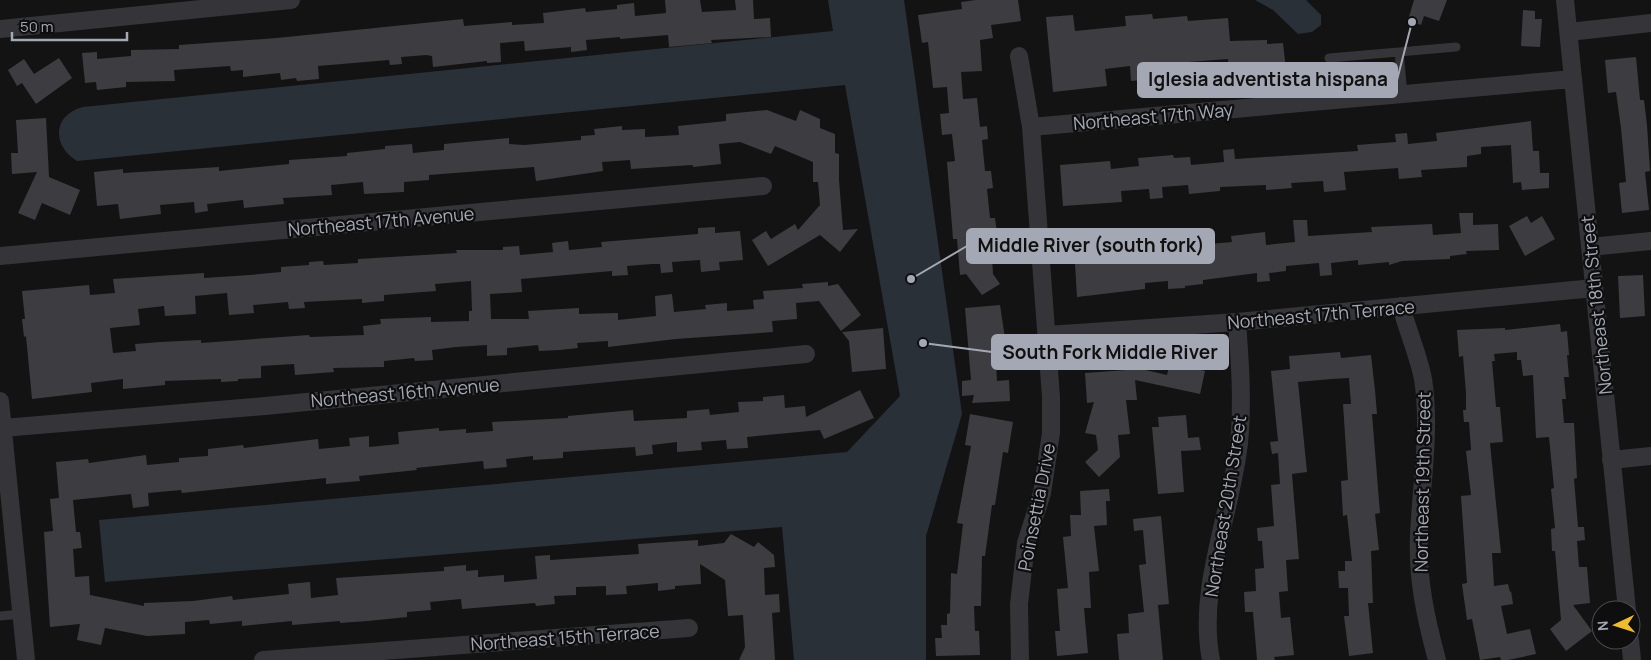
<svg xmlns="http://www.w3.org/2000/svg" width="1651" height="660" viewBox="0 0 1651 660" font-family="Manrope,sans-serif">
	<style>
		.water { fill: #293038 }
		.building { fill: #3d3d41; fill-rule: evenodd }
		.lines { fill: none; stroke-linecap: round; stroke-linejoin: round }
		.service { stroke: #343439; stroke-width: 9 }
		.minor { stroke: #343439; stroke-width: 18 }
		.labels { text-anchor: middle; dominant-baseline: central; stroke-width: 4.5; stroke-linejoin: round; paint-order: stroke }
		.street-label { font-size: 18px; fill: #a4a8b4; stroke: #0e0e0f }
		.leader { fill: none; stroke: #a4a8b4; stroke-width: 2 }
		.callout-dot { fill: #a4a8b4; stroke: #0e0e0f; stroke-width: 2 }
		.callout { fill: #a4a8b4; stroke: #a4a8b4; stroke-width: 2 }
		.callout-label { font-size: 19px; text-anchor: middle; font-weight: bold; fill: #111 }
	</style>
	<rect width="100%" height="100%" fill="#131314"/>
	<path class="water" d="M828,0H904L962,414L926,536V660H794L782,527L105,582L99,520L847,452L900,396L845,85L77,161C52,146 52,115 83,107L833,31Z
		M1255,0H1306L1321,15V25L1312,32L1298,34L1273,10Z"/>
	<path class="building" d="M665,0H700L702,12L736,10L735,0H753L754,19L770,18L771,37L711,40L712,43L669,47L668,35L620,39V37L586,40L587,50L571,52V47L525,51L524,41L500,43L501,62L487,63V61L433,67L432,56L426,55L401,57L402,64L390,65L389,60L318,66L319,79L297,81L296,78L281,80L280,73L243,77V70L231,71L230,66L174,70L175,81L126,82V87L97,90L96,82L85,83L82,53L97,52V59L131,56V50L179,49V45L277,38L463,19L464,26L512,22V25L544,23L543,13L585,8L586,12L617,9V5L634,3L635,16L666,13Z
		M976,0H1018L1021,21L991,25L993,38L980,40L982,71L961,72L963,99L977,98L980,127L987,126L988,139L982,140L985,171H991L993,188L987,189L990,218H995L998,240L1000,257H992L993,274L1000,284L982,295L966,274L960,275L957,239H953L947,162L955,161L952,134L942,135L940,114L949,113L947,87L933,88L928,42L922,43L918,15L962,9L961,2Z
		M1414,0H1447L1439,21L1424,16L1421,25L1408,20Z
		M1523,10L1535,11V19H1542L1540,47L1521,46Z
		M1152,14L1153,19L1187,16L1188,21L1228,18L1230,41L1267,40V44L1283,43L1286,70L1229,75L1228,59L1149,65L1150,79L1131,81L1130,66L1105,69L1107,86L1053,92L1046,17L1073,15L1075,31L1126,26L1125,16Z
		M1636,57L1640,100H1644L1647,125L1650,171L1645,172L1649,210L1622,213L1619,183L1626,182L1621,128L1616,92L1608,93L1605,60Z
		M59,58L72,78L36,104L22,83L17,86L8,70L24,59L34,74Z
		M767,110L796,121L800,110L820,119V128L835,134V153L839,154V180L843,230L858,229L840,252L820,235L768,266L752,240L766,231L771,239L795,224L798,230L820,205L818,182H813V162L775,146L771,154L740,142L719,144L721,164L693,167V165L631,169L630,160L602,162L603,171L536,181L534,167L429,175V180L404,182V192L364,194L363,182L331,185L332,195L283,198L284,204L244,208L243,200L207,204L208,211L195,213L194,202L160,205L161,214L120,219L118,204L97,206L94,172L123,169V173L219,167V171L289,164V160L347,156V153L385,149V146L412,144L413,153L444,150V144L509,138V144L524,145L581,140V136L595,135L594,129L622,126V130L645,129V137L679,135L678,126L726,121V114Z
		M46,118L49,177L80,190L70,215L42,203L35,220L18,213L37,172L12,174L11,153H18L16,120Z
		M1531,121L1533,151H1539L1540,173H1549V188L1522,190L1521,182L1513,183L1511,145L1481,147V154L1467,156V167L1421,170L1422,177L1399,179L1398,168L1344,172L1346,190L1324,192L1323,181L1291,183L1292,188L1266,190V185L1220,187V191L1189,194L1188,185L1162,187L1163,198L1150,199L1149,189L1121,191L1122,202L1063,206L1060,165L1110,161L1111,169L1139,166L1138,158L1173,155L1174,158L1190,157L1191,165L1224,162L1223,150L1234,149L1235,159L1358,151L1357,145L1396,142L1395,134L1407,133L1408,144L1437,141L1436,133Z
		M1459,213H1473V225L1498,224L1499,250L1466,251L1467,254L1450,256V259L1402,261L1389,265V262L1358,265V260L1331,263L1332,275L1320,276L1319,263L1286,266V271L1269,273L1270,281L1257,282V273L1203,280V284L1185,286V288L1168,289V281L1145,283V289L1077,297L1075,264H1068L1067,248L1097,246V250L1174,245L1175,255L1198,253V245L1232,242L1231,236L1265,232L1266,245L1295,242L1293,220H1307L1308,236L1372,232L1371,227L1432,224L1433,235L1461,233Z
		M1527,216L1531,223L1542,216L1555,239L1525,256L1509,226Z
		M715,227V233L740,231L743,260L719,262L720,270L701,272L700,260L672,262L673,272L661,273L660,264H652L627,266L628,275L612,276V271L521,279L522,292L490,294L491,319H529L528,311L579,308V314L618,313V320L656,316L655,296L672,294L674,312L706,309L705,305L727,303V311L754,309L753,300L764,299L763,291L803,288L802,284L828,282V286L838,284L861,315L841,331L819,301L796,303L797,319L772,321L773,332L676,339L608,347V341L577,343L578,348L560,350L539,351L538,345L507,348V355L487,356V345L456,347L432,350L433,360L415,361L414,358L384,361V367L333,368L334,372L295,375L294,364L261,366V378L238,379V381L221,382V379L165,381V385L123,389V379L91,383L92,392L32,399L26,336L24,337L22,319H25L22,291L89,285L90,295L115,293L113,279L204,273V278L250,275L281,272V267L309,265V262L323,261L324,265L358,263V259L457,253L456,250H503V247L519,246L520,255L553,252L552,243L568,241L569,250L602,247L601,242L698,234V228ZM471,281L472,311H469V321L431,322V317L380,319L381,324L363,326L364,335L310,337L309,335L201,343V340L161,342L135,344L136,351L113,353L110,328L140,325L138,309L164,306L165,316L196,314L195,296L227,293L229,315L254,313L253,305L288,302L289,309L305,308L304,302L362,299V303L384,301V295L436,291L435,284Z
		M1643,275L1645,316L1620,318L1618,276Z
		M1000,305L1006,345L995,346L997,381L1009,380L1010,401L972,403L974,395L962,396V381L971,380L965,308Z
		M1560,324L1561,332L1567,331L1569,355H1567L1569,377H1564L1566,399H1562L1564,423H1574L1577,478L1574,479L1578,527H1584L1585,540L1577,541L1579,567H1587L1590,603L1573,605L1592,631L1566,651L1550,629L1561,620L1555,551H1552L1551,529L1555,528L1551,489L1554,488L1549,437L1536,438L1533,375L1523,376L1521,360H1517V352L1494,354L1495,361H1492L1496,407H1500L1503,442L1490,443L1501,553H1492L1494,586L1508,584L1510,592L1511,591L1513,604L1501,606L1507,634L1530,629L1536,654L1508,660H1501L1500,657L1480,660L1472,619L1467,620L1462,584L1467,583L1461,496L1471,495L1466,451L1471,450L1469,422H1464L1463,410H1466V393L1463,356L1459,357L1457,330L1505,328V330Z
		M883,328L886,369L852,372L849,341L842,332Z
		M1340,352L1341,358L1371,355L1375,390L1377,414H1372L1380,513L1375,514L1379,550L1371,551L1373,603H1368L1373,653L1349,656L1344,616H1349L1348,588H1339L1338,571H1345V561H1352L1347,515L1343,516L1341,481L1348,480L1343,404H1351L1349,378L1331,379L1298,382L1307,472L1292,474L1299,559L1286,560L1288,591L1279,592L1281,618L1290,617L1294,655L1274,657L1275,660H1257L1253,612H1245L1244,592L1256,591L1255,569L1264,568L1262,541H1258L1257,528L1274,526L1271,485L1280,484L1278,453L1272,454L1270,442L1278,441L1271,371L1290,369L1289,356Z
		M1170,363L1205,371L1200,394L1135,380L1137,400H1126L1130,434L1118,435L1120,457L1099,477L1085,462L1098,450L1096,435L1085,433L1094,402L1087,403L1085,373L1141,369L1167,375Z
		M860,390L874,418L824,439L820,430L747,437L748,448L727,449L726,440L701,442L702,450L677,452V442L652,445L653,454L636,456L635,447L563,452V458L533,460V456L506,459L507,467L484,469L483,461L416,468L417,470L359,476L360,481L326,484V478L182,493L181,490L148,493L149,506L133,508L131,494L73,500L76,532H80L82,548L73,549L75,577L89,576L90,595L144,606V603L193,601L232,596L233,600L289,594L288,584L310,582L311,598L338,595L336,578L444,571V567L466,565V571L478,570V577L504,575V582L537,579L535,556L550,555V560L639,554L638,544L698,540V546L724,543L731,534L754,547L758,542L774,555L775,567L764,568L765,595L779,594L780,612L772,613L775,660H739L745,647L743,615L728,616L725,580L700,564L701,584L675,586V589L658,591V583L626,586L627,594L606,595V586L576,587V595L554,596L555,604L536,606L535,603L462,609L461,599L430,602L431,610L407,612V617L368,621L340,623V621L292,625V621L242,626V621L210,624L209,620L185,622V634L147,636L105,628L101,645L77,640L80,624L50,627L44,532L53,531L50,499L59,498L56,462L88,459L89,463L146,455L147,465L179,462V458L208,456V449L226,447L243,445L244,448L318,439L319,449L350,446L349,438L369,436V447L399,444L398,432L439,428V431L466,429V433L493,431L492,422L568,418V416L633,410L634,421L687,418V411L709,409L710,415L739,412L738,402L763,401V397L784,395L785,408L805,406L806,417Z
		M970,414L1013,422L1008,453L1003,452L995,505H992L985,556H982L981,606H974L975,631H979L980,655L936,656L935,638H942L941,625H947V614L950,613L951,573L957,574L963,524L957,523L971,446L965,445Z
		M1186,415L1188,438L1199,437L1201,450L1181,451L1184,492L1158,494L1152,427H1159L1158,417Z
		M1109,489L1110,501H1106L1107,525L1094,526L1099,571L1089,572L1091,608H1084L1088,653L1057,656L1055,631H1060L1057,589L1068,588L1063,537L1071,536L1070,515H1081L1080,491Z
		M1161,516L1169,604L1158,605L1163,660H1119L1117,634L1129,633L1128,614L1144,612L1139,565L1146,564L1143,530L1134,531L1133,519Z"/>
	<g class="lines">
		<path class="service" d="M1329,58L1399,52
			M1403,94L1399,52L1456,47
			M0,616L22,614"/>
		<path class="minor" d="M1565,0L1627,610
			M0,29L291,0
			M1569,32L1651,23
			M1019,56L1031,127L1051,397V433L1042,493L1026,543L1019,604L1020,660
			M1031,127L1573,79
			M1590,247L1651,241
			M0,256L763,186
			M1401,306C1407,329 1419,357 1423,379C1431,430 1421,485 1419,536C1417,579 1426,619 1437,660
			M1048,335L1237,322L1594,288
			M0,401L26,660
			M3,428L265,406L806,354
			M1611,460L1651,456
			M1630,640L1632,660
			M263,660L689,628
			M1211,660C1197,588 1231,515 1239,443C1243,403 1240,362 1237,322"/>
	</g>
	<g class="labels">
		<g class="street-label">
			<text transform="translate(1153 116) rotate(-5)">Northeast 17th Way</text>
			<text transform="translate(381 221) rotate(-5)">Northeast 17th Avenue</text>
			<text transform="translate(1596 305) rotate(-96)">Northeast 18th Street</text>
			<text transform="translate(1321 314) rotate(-5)">Northeast 17th Terrace</text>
			<text transform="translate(405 392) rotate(-5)">Northeast 16th Avenue</text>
			<text transform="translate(1422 482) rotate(-89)">Northeast 19th Street</text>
			<text transform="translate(1225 506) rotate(-81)">Northeast 20th Street</text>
			<text transform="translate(1036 507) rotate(-79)">Poinsettia Drive</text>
			<text transform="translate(565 637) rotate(-4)">Northeast 15th Terrace</text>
		</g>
	</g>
	<path class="leader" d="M1412 22L1397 80M911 279L967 246M923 343L992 352"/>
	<g class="callout-dot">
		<circle cx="1412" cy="22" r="5"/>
		<circle cx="911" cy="279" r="5"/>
		<circle cx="923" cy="343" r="5"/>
	</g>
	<g class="callout">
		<rect x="1138" y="63" width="259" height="34" rx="5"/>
		<rect x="967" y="229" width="247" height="34" rx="5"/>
		<rect x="992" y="335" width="236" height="34" rx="5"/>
	</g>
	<g class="callout-label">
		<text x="1268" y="86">Iglesia adventista hispana</text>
		<text x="1091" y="252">Middle River (south fork)</text>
		<text x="1110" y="359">South Fork Middle River</text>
	</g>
	<g transform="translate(1616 625) rotate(266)"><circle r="24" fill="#0e0e0f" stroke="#4a4c51"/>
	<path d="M0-4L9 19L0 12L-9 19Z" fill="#eebc31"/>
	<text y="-8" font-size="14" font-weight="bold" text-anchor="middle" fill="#a4a8b4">N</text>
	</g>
	<path d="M12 32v8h115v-8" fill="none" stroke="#a4a8b4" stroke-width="2.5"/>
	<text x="20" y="32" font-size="15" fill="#a4a8b4" stroke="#0e0e0f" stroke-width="4" paint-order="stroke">50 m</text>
</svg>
